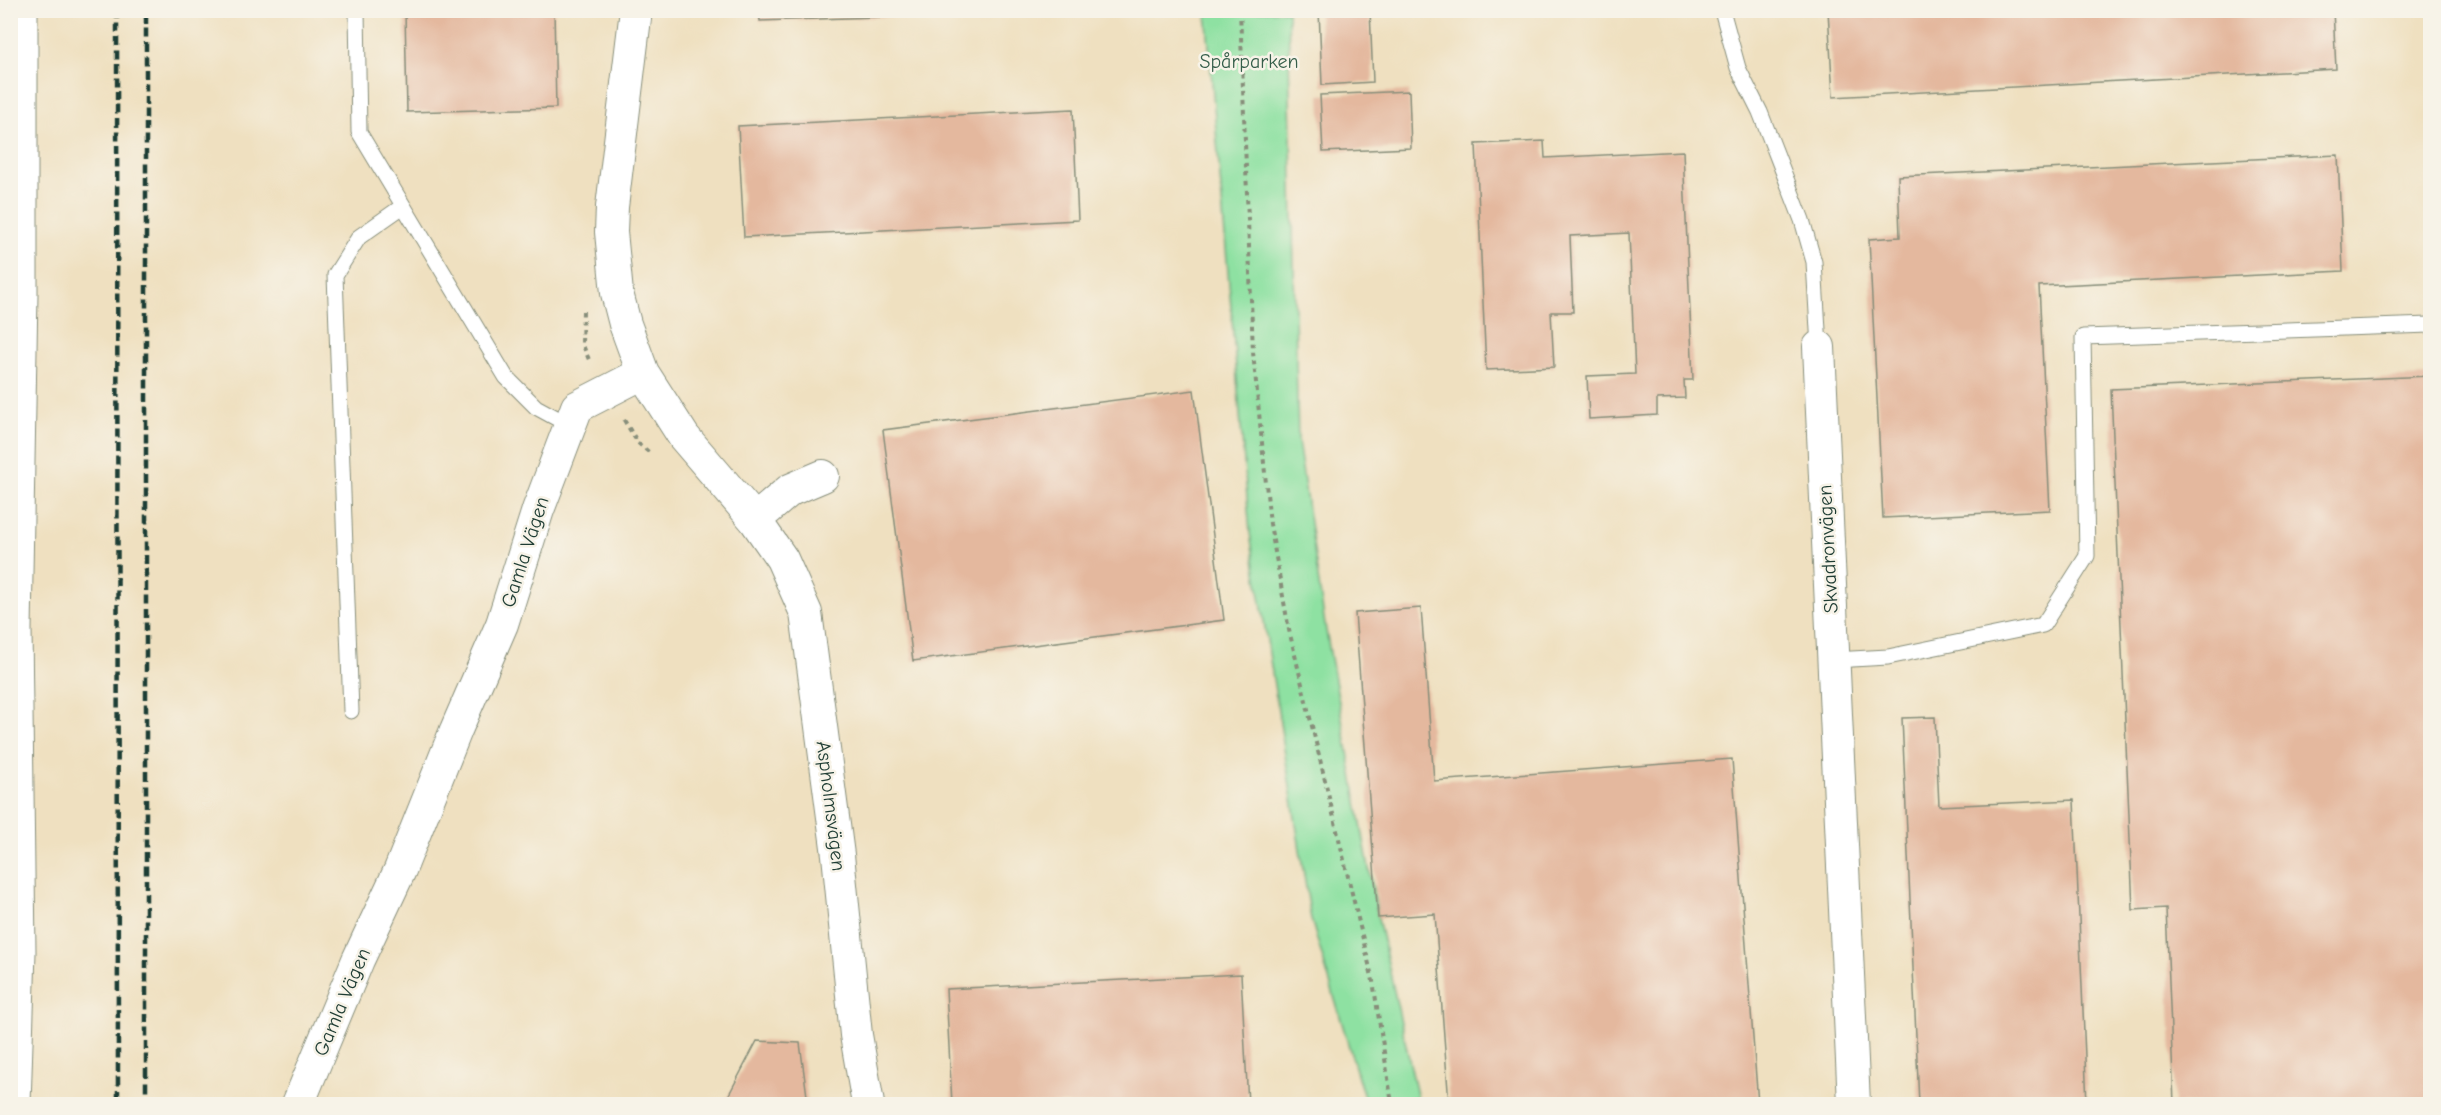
<svg xmlns="http://www.w3.org/2000/svg" width="2441" height="1115" viewBox="0 0 2441 1115" font-family="'Comic Neue',sans-serif">
	<style>
		.green { fill: #8ee1a2; stroke: #568f6b; stroke-width: 1.5 }
		.building { fill: #e4b89e }
		.lines { fill: none; stroke-linecap: round; stroke-linejoin: round }
		.service-casing { stroke: #878e7a; stroke-width: 17 }
		.minor-casing { stroke: #878e7a; stroke-width: 34 }
		.tertiary-casing { stroke: #878e7a; stroke-width: 35 }
		.path { stroke: #878e7a; stroke-width: 4; stroke-dasharray: 4.5 4.5; stroke-linecap: butt }
		.service { stroke: #fff; stroke-width: 15 }
		.minor { stroke: #fff; stroke-width: 32 }
		.tertiary { stroke: #fff; stroke-width: 33 }
		.rail { stroke: #1f3d34; stroke-width: 4.5; stroke-dasharray: 9 4.5; stroke-linecap: butt }
		.labels { text-anchor: middle; dominant-baseline: central; stroke-width: 5; stroke-linejoin: round; paint-order: stroke }
		.park-label { font-size: 20px; fill: #355e4a; stroke: #f7f3e8 }
		.street-label { font-size: 20px; fill: #1f3d34; stroke: #f7f3e8 }
	</style>
	<rect width="100%" height="100%" fill="#f7f3e8"/>
	<filter id="ink" filterUnits="userSpaceOnUse"><feTurbulence type="fractalNoise" baseFrequency=".0167" numOctaves="2"/><feDisplacementMap in="SourceGraphic" scale="12" xChannelSelector="R" yChannelSelector="G"/><feConvolveMatrix kernelMatrix="1 2 1 2 8 2 1 2 1" color-interpolation-filters="sRGB"/></filter>
	<filter id="wash" filterUnits="userSpaceOnUse"><feTurbulence type="fractalNoise" baseFrequency=".008" numOctaves="4" result="noise"/><feDisplacementMap in="SourceGraphic" scale="24" xChannelSelector="R" yChannelSelector="G"/><feGaussianBlur stdDeviation="1.35" result="paint"/><feColorMatrix in="noise" values="0 0 0 0 0 0 0 0 0 0 0 0 0 0 0 0 0 1.4 0 .05"/><feComposite in="paint" operator="in"/></filter>
	<g filter="url(#wash)">
		<rect width="100%" height="100%" fill="#efe0c0"/>
		<path class="green" d="M1206,11H1288L1298,441L1325,625L1378,918L1419,1104H1366L1311,919L1250,533Z"/>
		<g id="blocks">
			<path class="building" d="M405,10H554L556,108L407,112Z
				M759,10H964V14L760,21Z
				M1319,10H1370L1373,82L1322,85Z
				M1828,10H2333L2336,69L1833,97Z
				M1409,91L1411,148L1323,152L1320,95Z
				M1073,109L1078,220L744,237L738,126Z
				M1544,141L1545,158L1683,151L1693,380H1684L1685,398L1657,399V415L1589,419L1587,376L1635,374L1629,233L1570,236L1573,312H1551L1554,367L1486,370L1476,144Z
				M2338,155L2343,271L2039,286L2050,510L1883,518L1869,239L1900,237L1898,176Z
				M2430,376V1104H2174L2166,908L2133,910L2111,389Z
				M1194,390L1224,620L913,661L883,430Z
				M1421,608L1434,781L1732,759L1758,1104H1449L1435,914L1378,918L1355,613Z
				M1935,717L1939,806L2074,800L2087,1104H1919L1902,718Z
				M1241,974L1248,1104H952L946,989Z
				M757,1041L800,1043L808,1104H724Z"/>
		</g>
	</g>
	<g filter="url(#ink)">
		<use href="#blocks" fill-opacity="0" stroke="#878e7a" stroke-width="1.5"/>
		<g class="lines">
			<g class="service-casing">
				<path id="service" d="M357,10L359,132L506,377L536,407L569,425
					M1722,10L1738,68L1760,112L1802,220L1814,262L1819,347
					M1834,660L1888,657L2043,625L2087,556L2083,337L2430,325
					M351,711L335,275L359,237L403,206"/>
			</g>
			<g class="minor-casing">
				<path id="minor" d="M636,10L612,207L611,232L617,293L625,324L643,373L684,437L755,520L782,559L806,613L838,855L856,1035L868,1104
					M1819,347L1854,1104
					M755,520L790,490L823,476
					M298,1104L358,960L400,870L456,730L502,624L538,510L577,407L643,373"/>
			</g>
			<g class="tertiary-casing">
				<path id="tertiary" d="M14,1104L19,952L15,629L21,294V10"/>
			</g>
			<path class="path" d="M1240,10L1253,352L1270,524L1289,630L1373,981L1392,1104
				M583,311L582,343L590,362
				M624,420L638,443L651,454"/>
			<use href="#service" class="service"/>
			<use href="#minor" class="minor"/>
			<use href="#tertiary" class="tertiary"/>
			<path class="rail" d="M117,10L118,1104
				M146,1104V10"/>
		</g>
	</g>
	<g class="labels">
		<g class="park-label">
			<text x="1249" y="61">Spårparken</text>
		</g>
		<g class="street-label">
			<text transform="translate(1828 549) rotate(-93)">Skvadronvägen</text>
			<text transform="translate(525 552) rotate(-72)">Gamla Vägen</text>
			<text transform="translate(831 806) rotate(83)">Aspholmsvägen</text>
			<text transform="translate(342 1002) rotate(-67)">Gamla Vägen</text>
		</g>
	</g>
	<rect width="2441" height="1115" fill="none" stroke="#f7f3e8" stroke-width="36"/>
</svg>
